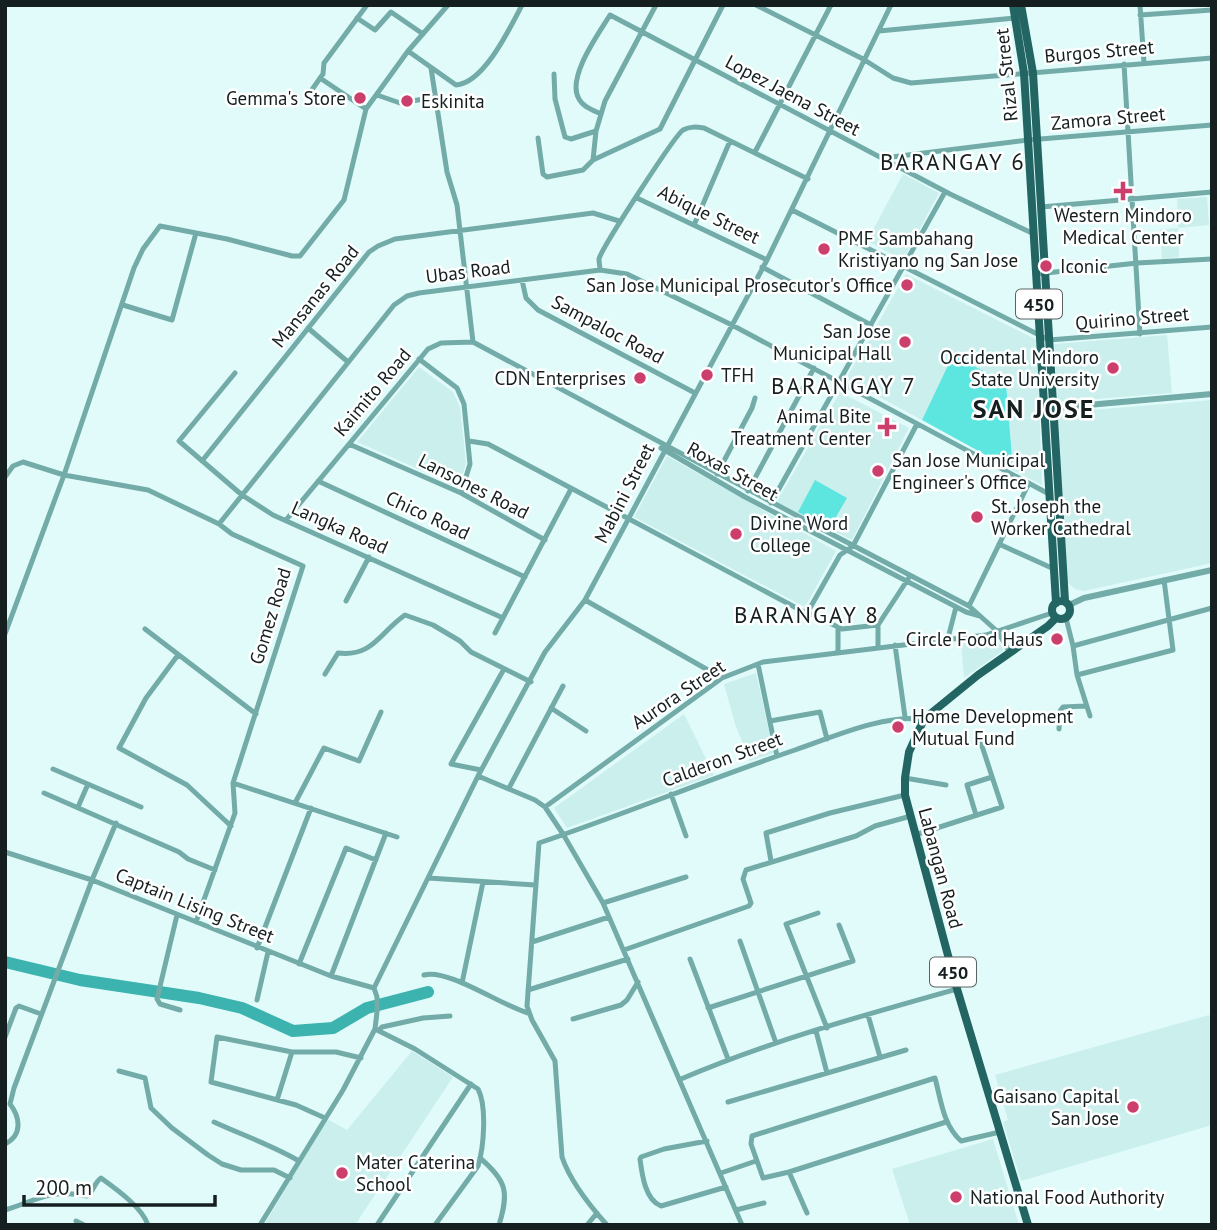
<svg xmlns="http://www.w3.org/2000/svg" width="1217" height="1230" viewBox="0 0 1217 1230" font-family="'PT Sans',sans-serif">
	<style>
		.built { fill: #caefed }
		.green { fill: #5de5e0 }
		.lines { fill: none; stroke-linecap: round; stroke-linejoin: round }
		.river { stroke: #3cb3af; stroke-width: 12 }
		.minor { stroke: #73aba8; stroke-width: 5 }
		.tertiary { stroke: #73aba8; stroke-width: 6 }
		.primary { stroke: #226562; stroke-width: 8 }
		.poi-dot { fill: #cc3f6d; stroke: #fff; stroke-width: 2.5 }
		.labels { text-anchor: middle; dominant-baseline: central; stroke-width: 5; stroke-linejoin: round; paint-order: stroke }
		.shield { fill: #fff; stroke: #5b6262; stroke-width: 2 }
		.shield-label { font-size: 18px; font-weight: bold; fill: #151f1f }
		.street-label { font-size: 19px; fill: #151f1f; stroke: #fff }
		.poi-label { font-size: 19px; fill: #151f1f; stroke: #fff; text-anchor: start }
		.quarter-label { font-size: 23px; letter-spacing: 2px; fill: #151f1f; stroke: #fff }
		.district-label { font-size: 26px; font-weight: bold; letter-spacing: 2px; fill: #151f1f; stroke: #fff }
	</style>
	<rect width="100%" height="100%" fill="#e0fbfa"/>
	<path class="built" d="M903,174L939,193L903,260L867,241Z
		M1207,197L1209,225L1178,228L1179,257L1162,259L1160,229L1178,228L1177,199Z
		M906,274L1037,340L1042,485L1013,470L1006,383L953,356L922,420L846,379Z
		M1167,335L1172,393L1058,402L1054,344Z
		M419,367L453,392L460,407L466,463L459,487L357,442Z
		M840,392L909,428L852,540L776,503Z
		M1212,400V563L1084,591L1075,589L1067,582L1056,413Z
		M667,456L836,551L805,607L634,517Z
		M996,639L1004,650L964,678L961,643Z
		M756,673L774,753L750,761L735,724L724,684Z
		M684,714L714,775L567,828L554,808Z
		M1209,1015L1212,1025V1125L1021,1181L1003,1122L1008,1120L995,1075Z
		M412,1051L453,1077L355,1225H264L327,1119L347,1130Z
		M993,1139L1019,1225H910L892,1169Z"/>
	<path class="green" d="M953,355L1006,383L1013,470L922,420Z
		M815,480L847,498L829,529L798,512Z"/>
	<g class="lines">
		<path class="river" d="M5,962L80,980L199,998L242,1008L293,1031L333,1028L367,1008L428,992"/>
		<path class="minor" d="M756,5L863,59L893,78L911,83L1212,58
			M1140,5L1144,63
			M1140,15L1212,10
			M357,18L375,30L391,12L423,34
			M879,31L1015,18
			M408,51L456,85C484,83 510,28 522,5
			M1124,64L1140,334
			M431,68L447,172L457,205L473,342
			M554,74L555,99L565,137L571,139L596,131
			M320,78L366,109
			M311,91L323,74L324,63L367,5
			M377,95L400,103L436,97
			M601,114C593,110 583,107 579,99C566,78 599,33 610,15L950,194L1034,234
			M660,129L723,5
			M538,138L543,174L547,177L583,170L593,160L660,129
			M755,152L831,5
			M884,158L1028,140L1212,125
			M593,160L596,131L605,101L656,5
			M637,198L767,260
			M1041,207L1212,192
			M792,210L1049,340L1212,327
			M694,225L730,141
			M762,267L871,325
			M600,270C600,266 599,263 599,259C601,249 675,135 683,130C690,126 697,127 704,128L808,179
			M1037,274L1137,263L1212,259
			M522,280L526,298L538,310L695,393
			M123,305L172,320L196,233
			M308,328L348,362
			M419,359L457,388L464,404L470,464L461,493
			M235,373L179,441L242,495L273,515L503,618
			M469,441L488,444L804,612L810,608L840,555L853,546L917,424
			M349,444L461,493L545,540
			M661,448L745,497L966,612L980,616
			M202,461L369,252L378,246L395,239L593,213L619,221
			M717,474L752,408L755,398
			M5,477L13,466L23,462L64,475L148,490L219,524L232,534L303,566L233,783L235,813L196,922
			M318,481L525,577
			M748,491L814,368
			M771,503L945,192
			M286,520L428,349L441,343L473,342L835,536L969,606L998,632L1010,653
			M219,524L394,305L407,296L419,293L600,270L627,274L732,325L1049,494
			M999,544L1054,569
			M585,600L722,678
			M346,601L369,557
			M969,606L1029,483
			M807,612L842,629L878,625
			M1066,618L1073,646L1077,675L1090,716
			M145,629L256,714
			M495,633L571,489
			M5,634L64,475L134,268L143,249L160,226L227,239L292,256H300L344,200L366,109L408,51L448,5
			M948,638L956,607
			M895,645L905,717
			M1073,646L1212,608
			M878,647V625L908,579
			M838,653V627
			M178,655L146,698L119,748L187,785L231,826
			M758,664L777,756
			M325,674L338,653C373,657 379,633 405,615L433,625L460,641L471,652L531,682
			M1077,675L1173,650L1164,580
			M551,708L586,731
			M770,721L820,712L827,739
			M1059,729L1060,711L1063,707L1085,706
			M53,769L141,807
			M481,770L451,764L504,669
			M478,776L535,800L545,807L563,834L603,903L742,1225
			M905,778L946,785
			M233,783L397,837
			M509,788L563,686
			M44,793L179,852L188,859L215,870
			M671,794L686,836
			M295,803L324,748L359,761L381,712
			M78,807L88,784
			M545,807L722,678L763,662L986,635L1052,613
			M976,815L967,785L992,777
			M915,835L1002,807L981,743
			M5,852L92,880L331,976L374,988
			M771,861L766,833L830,813L905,795
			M428,878L535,885
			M603,903L686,877
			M818,913L786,924L827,1028
			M177,915L157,999L160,1004L180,1010
			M740,941L776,1043
			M532,942L609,917
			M257,948L311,808
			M624,950L749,906L751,903L743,879L746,870L856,836L875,826L911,816
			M690,959L728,1059
			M299,964L346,848L376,860
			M424,975C448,968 502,1006 528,1013
			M331,976L386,833
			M462,983L483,882
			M374,988L478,776L545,652L585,600L767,260L891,5
			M528,990L628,959
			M257,1000L268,952
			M708,1008L853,961L839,925
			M868,1015L880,1057
			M573,1019L621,1005L627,1000L638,982
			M375,1029L415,1049L478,1089C487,1106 484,1147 478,1166L435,1225
			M379,1030L382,1027L423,1018L450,1016
			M816,1031L827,1073
			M5,1037L16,1008L19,1006L41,1014
			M119,1071L145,1078L151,1108L172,1128L208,1155L222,1164L241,1170H274L290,1178
			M681,1079C770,1041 864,1015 957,989
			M277,1100L292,1052
			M728,1102L906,1050
			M325,1118L296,1105L211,1082L217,1037L292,1052H336L361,1058
			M214,1122C242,1135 272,1145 299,1161
			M946,1122L789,1172L763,1178L751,1144L752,1136L935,1078C941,1100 943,1125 961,1141L1000,1132
			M707,1141L664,1149L641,1157L640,1159C642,1174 645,1200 661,1206L726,1187
			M5,1144C23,1135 20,1117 10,1104L14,1088L92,880L116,823
			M480,1158C507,1181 509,1192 499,1225
			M789,1172L807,1213
			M721,1173L756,1161
			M5,1210C38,1200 51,1188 87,1196C94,1191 94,1183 101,1178C116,1189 142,1207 148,1225
			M736,1210L764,1203
			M76,1221L84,1225
			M260,1225L343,1090L375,1029L377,1012V997L374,988
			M377,1225L471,1084
			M587,1225L597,1213
			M607,1225C590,1206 570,1181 562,1157L555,1061L532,1020L527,1006L539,843C625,814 709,779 795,750C836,736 881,715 924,719"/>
		<path class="tertiary" d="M1045,404L1054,408L1212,394
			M1069,605L1084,598L1212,570"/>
		<path class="primary" d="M1013,5L1024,73L1056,603
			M1021,5L1033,73L1065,601
			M1052 610a9 9 0 1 1 18 0a9 9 0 1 1-18 0Z
			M1028,1225L957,989L905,795V778L909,752L924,719L978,675L1048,626L1056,618"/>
	</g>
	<g class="poi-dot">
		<circle cx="360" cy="98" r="7"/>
		<circle cx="407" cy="101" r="7"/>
		<path d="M1119.5 180.5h7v7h7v7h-7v7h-7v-7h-7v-7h7z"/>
		<circle cx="824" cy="249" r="7"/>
		<circle cx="1046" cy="266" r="7"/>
		<circle cx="907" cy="285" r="7"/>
		<circle cx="905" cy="342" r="7"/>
		<circle cx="1113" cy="368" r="7"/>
		<circle cx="707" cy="375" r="7"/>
		<circle cx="640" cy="378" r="7"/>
		<path d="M883.5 416.5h7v7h7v7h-7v7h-7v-7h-7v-7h7z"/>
		<circle cx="878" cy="471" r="7"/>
		<circle cx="977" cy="517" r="7"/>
		<circle cx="736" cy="534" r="7"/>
		<circle cx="1057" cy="639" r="7"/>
		<circle cx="898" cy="727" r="7"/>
		<circle cx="1133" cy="1107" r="7"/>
		<circle cx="342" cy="1173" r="7"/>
		<circle cx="956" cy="1197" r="7"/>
	</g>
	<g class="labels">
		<g class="shield">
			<rect x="1016" y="289.5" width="46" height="29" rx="5"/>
			<rect x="930" y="957.5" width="46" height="29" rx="5"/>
		</g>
		<g class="shield-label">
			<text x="1039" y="304">450</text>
			<text x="953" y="972">450</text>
		</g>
		<g class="street-label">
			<text transform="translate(1099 51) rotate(-5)">Burgos Street</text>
			<text transform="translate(1006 75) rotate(-96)">Rizal Street</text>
			<text transform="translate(793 95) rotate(28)">Lopez Jaena Street</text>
			<text transform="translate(1108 118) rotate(-5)">Zamora Street</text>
			<text transform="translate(709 214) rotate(26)">Abique Street</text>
			<text transform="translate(468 271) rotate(-7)">Ubas Road</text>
			<text transform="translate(315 296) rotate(-51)">Mansanas Road</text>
			<text transform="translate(1132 318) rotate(-5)">Quirino Street</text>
			<text transform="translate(608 329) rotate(28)">Sampaloc Road</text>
			<text transform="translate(372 392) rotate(-50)">Kaimito Road</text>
			<text transform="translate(733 471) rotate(29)">Roxas Street</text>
			<text transform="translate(474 486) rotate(27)">Lansones Road</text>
			<text transform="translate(624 493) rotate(-63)">Mabini Street</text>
			<text transform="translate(428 515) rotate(25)">Chico Road</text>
			<text transform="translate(340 527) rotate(24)">Langka Road</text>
			<text transform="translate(270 616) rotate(-73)">Gomez Road</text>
			<text transform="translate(678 694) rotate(-34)">Aurora Street</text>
			<text transform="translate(722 759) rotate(-20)">Calderon Street</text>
			<text transform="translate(941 868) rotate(75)">Labangan Road</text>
			<text transform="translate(195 905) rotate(22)">Captain Lising Street</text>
		</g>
		<g class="poi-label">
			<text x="346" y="98" text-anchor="end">Gemma's Store</text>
			<text x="421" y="101">Eskinita</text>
			<text x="1123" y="215" text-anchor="middle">Western Mindoro<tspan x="1123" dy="22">Medical Center</tspan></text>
			<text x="838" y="238">PMF Sambahang<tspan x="838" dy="22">Kristiyano ng San Jose</tspan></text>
			<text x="1060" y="266">Iconic</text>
			<text x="893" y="285" text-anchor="end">San Jose Municipal Prosecutor's Office</text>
			<text x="891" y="331" text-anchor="end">San Jose<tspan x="891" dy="22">Municipal Hall</tspan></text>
			<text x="1099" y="357" text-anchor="end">Occidental Mindoro<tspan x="1099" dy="22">State University</tspan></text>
			<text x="721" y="375">TFH</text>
			<text x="626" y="378" text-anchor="end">CDN Enterprises</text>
			<text x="871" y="416" text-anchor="end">Animal Bite<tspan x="871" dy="22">Treatment Center</tspan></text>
			<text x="892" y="460">San Jose Municipal<tspan x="892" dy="22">Engineer's Office</tspan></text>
			<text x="991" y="506">St. Joseph the<tspan x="991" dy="22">Worker Cathedral</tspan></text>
			<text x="750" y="523">Divine Word<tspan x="750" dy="22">College</tspan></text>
			<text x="1043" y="639" text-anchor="end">Circle Food Haus</text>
			<text x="912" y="716">Home Development<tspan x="912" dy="22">Mutual Fund</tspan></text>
			<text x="1119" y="1096" text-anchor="end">Gaisano Capital<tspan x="1119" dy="22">San Jose</tspan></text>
			<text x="356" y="1162">Mater Caterina<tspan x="356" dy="22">School</tspan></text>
			<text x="970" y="1197">National Food Authority</text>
		</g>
		<g class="quarter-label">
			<text x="953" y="161">BARANGAY 6</text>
			<text x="844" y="385">BARANGAY 7</text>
			<text x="807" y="614">BARANGAY 8</text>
		</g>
		<g class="district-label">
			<text x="1034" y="408">SAN JOSE</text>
		</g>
	</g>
	<rect width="1217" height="1230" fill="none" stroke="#151f1f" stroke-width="14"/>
	<path d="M24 1195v10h191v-10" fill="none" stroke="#151f1f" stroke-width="3.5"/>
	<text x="35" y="1195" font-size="21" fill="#151f1f" stroke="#ffffff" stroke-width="5" paint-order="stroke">200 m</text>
</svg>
